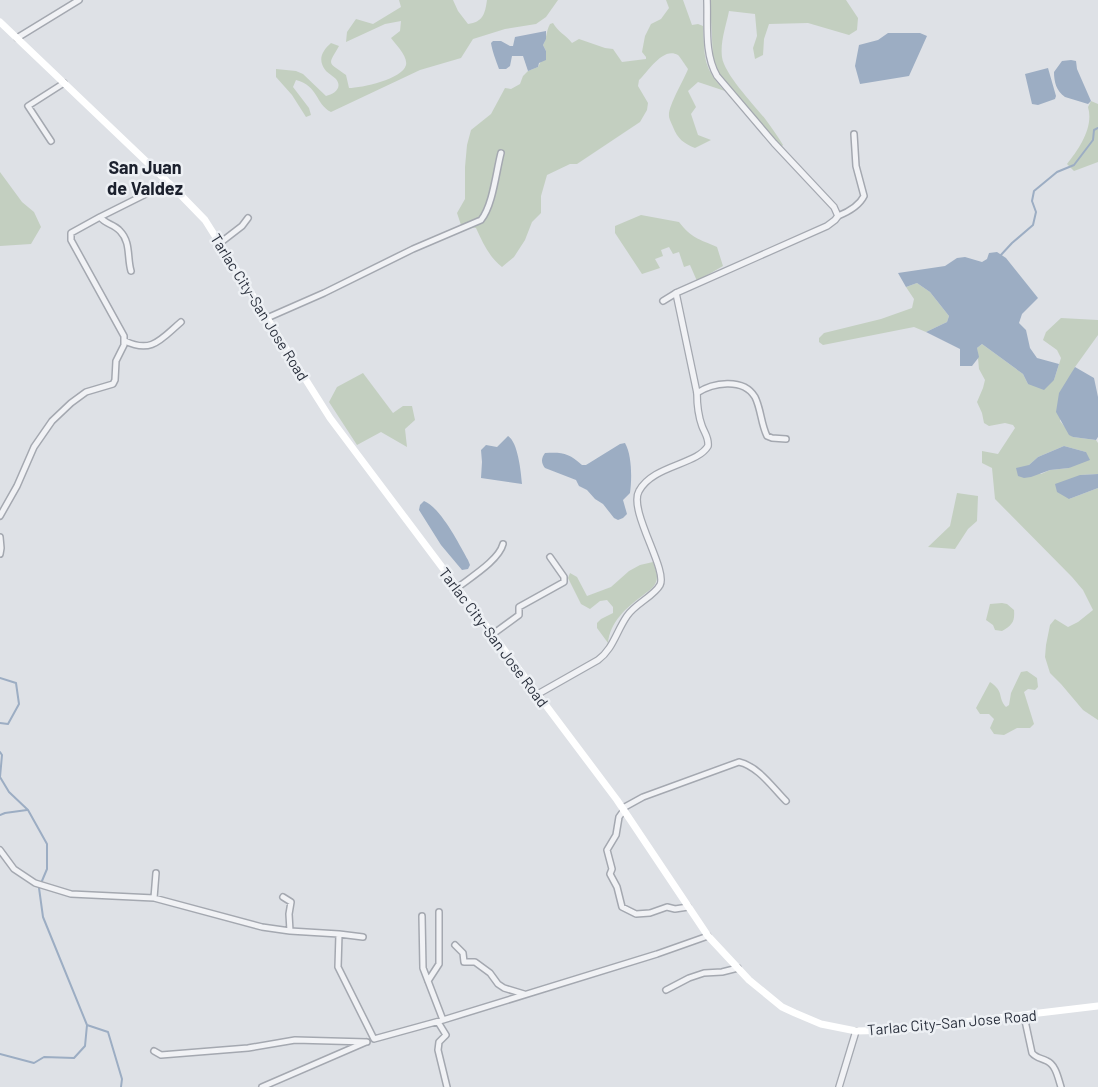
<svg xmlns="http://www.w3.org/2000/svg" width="1098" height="1087" viewBox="0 0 1098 1087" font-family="Barlow,sans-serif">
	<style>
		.green { fill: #c3cfc0; fill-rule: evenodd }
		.water { fill: #9cadc3 }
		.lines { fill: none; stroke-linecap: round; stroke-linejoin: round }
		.stream { stroke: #9cadc3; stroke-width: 2 }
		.minor-casing { stroke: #a4a8b0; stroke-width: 8 }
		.tertiary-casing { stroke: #a4a8b0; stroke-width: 8 }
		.minor { stroke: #f1f2f5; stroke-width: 5 }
		.tertiary { stroke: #f1f2f5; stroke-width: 5.5 }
		.secondary { stroke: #fff; stroke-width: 7 }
		.labels { text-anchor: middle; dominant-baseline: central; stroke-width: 5; stroke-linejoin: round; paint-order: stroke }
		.street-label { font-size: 15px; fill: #292f3c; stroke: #edf0f4 }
		.quarter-label { font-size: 18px; font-weight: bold; fill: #1b202d; stroke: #edf0f4 }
	</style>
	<rect width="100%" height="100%" fill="#dee1e6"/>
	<path class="green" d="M399,0H453L458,11L468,24C483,22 485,14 487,0H558L546,17L536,24L505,29L473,39L461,58L420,70L331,112C315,104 319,86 296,80L293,87L309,108L311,115L306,117L292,95L276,77V69L296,71L303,74L326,96C334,94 343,88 336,79C333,76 329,74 326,71C317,60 322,51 331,43L339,46C327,67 328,61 346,75L349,88C361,88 403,79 406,65C408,56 395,44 391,38L400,31L401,21L385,24L346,42L347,32L356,19L373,24L401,7Z
		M666,0H683L692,25L698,24L703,26C705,57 702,67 725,91L698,82L688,91L696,107L691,114L698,135L711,140L695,148C683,143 678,139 673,127C672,124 669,119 669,116C668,106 684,80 688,69C685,65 681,58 678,55C663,46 648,72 639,80L638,86L648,103L647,110L640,122L577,164H570L547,175L541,196V213L532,222L525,240L514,257L502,267C489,257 483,243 476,228L461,225L457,213L465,199V167L467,145L471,130L491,114L505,88L511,89L520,84L523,76L528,71L538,67L546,51L543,45C547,38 546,31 550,24L553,23C558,32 566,35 572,43L579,39L605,48L613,49L622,62L646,59V57L642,52L645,36L651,24L661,19L669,8Z
		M710,0H846L858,18L857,30L849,35L808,23L769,24L764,39L763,55L755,59L753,48L757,36L755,14L729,11C726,26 720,42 722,57C724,74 755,106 766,120C772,128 778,137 783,145L780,148L719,74L713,58Z
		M1091,101L1098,104V162L1074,171L1067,164C1079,149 1094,127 1088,107Z
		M0,172L22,202L34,212L41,227L31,244L0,246Z
		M641,215L679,222C691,238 699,239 717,247L723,266L697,281L690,265L684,267L679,252L673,254L669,247L661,250L663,256L655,259L660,268L642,274L615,233V226Z
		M917,283L930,292L949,316L947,322L926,332L914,327L823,345L819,342V338L824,333L881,319L912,308L914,299L906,287Z
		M1061,318L1098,320V335L1075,367L1069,379L1060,421L1073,437L1096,440L1098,443V474L1080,475L1069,499L1098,488V720L1083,710L1061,684L1050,673L1045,657L1046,645L1050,625L1055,619L1068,627L1078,622L1093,610L1083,590L1072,577L995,499L992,468L982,463V451L998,454L1015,428L1013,425L1005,423L989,426L984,423L982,413L977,402L983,388L985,380L979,369L977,348L982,344L1023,374L1028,384L1054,380L1061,358L1057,350L1043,340L1046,332ZM1064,446L1086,452L1069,468L1050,470L1041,474L1029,465L1038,457Z
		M363,373L393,413L403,406H412L415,420L405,429L407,447L381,432L357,445L329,402L337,387Z
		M957,493L978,496L977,521L968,529L955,549L928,547L950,526Z
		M653,562C655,569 659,575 656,582C654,588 648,591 642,596C626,608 610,622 608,643L597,628V623L601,619L613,613V607L607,600L600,601L590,609L581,604L568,578L570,573L577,577L587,596L611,587L629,571L640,565Z
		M1002,603L1007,604L1014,610C1015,622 1012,625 1002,631L995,630L993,625L986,620L990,604Z
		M1027,671L1037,678L1038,687L1035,690L1028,689L1024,692L1034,724L1030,728H1017L1004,735L994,734L990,728L994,719L989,714H980L976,708L990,682C1005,692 997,697 1006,707L1009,705L1011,693L1021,672Z"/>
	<path class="water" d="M546,31V39L543,45L546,51V60L539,63L538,67L528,71L523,56H512L510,66L506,69H499C496,61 492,50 491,43L493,41H501L510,46H513L515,37Z
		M888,33H920L927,36L909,76L860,84L855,66L859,45L878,40Z
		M1071,60L1076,61L1077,69L1091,101L1088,104L1065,97C1056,91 1054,81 1054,72L1062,61Z
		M1048,68L1056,96L1055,99L1038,105L1032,104L1025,74Z
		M997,252L1006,258L1038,298L1022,314L1019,323L1026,330L1030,348L1037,358L1059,364L1054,380L1044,390L1028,384L1023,374L982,344L977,348L979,357L972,366H960V349L926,332L947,322L949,316L930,292L917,283L906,287L898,273L945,266L957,258L965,257L982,262L987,259L989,253Z
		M1075,367L1094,378L1098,397V437L1096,440L1073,437L1069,435L1056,412L1059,393Z
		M508,436C518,442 521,472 522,484L481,478L482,462L481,450L486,445L497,447Z
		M625,443C632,455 632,479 630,493L623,500L627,514L623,518L618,520L614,518L603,504L595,499L587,490L579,486L576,480L545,468C541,463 541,458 545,453C562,452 569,453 582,465H586L620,444Z
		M1064,446L1086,452L1090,460L1069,468L1050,470L1031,477L1024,478L1018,476L1016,468L1029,465L1038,457Z
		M1098,474V488L1069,499L1057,492L1055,484L1080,475Z
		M424,501C441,508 459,544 468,560L470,565L468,569L462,570L441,545L419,510L420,505Z"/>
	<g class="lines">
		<path class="stream" d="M1000,256L1012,243L1033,225L1036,212L1032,201L1034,191L1057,172L1074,165L1093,140L1094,130L1098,128
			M0,678L16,683L19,704L8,724L0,723
			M0,752L2,755L0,777L9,792L28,810L47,844V869L39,888L43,917L87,1025L108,1032L122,1079L121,1087
			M0,815L5,813L27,810
			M0,1054L34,1063L44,1057L74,1058L85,1046L87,1025"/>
		<g class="minor-casing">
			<path id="minor" d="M17,38L79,0
				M51,141L28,106L64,83
				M838,216C848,212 859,206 864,196L856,166L854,134
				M100,217C105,224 114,224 120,231C131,242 127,258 131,271
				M220,243L242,226L248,218
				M663,301L676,293
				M267,318L324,293L413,249L481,220C493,205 496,172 501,153
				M125,341C152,354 161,339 181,322
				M697,393C712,383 743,377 755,397C761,409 761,424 767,436L772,438L786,439
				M0,516L17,486L34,447L52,421L71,403L86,392L113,384L115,380L116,361L124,345V336L71,240V233L100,217L154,190L167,182
				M0,537L1,548L0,554
				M457,588C471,577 499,560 503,544
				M493,634L519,615V607L564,582V577L550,557
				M623,808L643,797L739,762C758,766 773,788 786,801
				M624,810L619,817L616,835L607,850L612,869L610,874L617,887L622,907L636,914L650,913L667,907L675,909L688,907
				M0,850L14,869L35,883L71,894L154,898L262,927L290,931L339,934L338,967L374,1039L443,1020L657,954L708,936
				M283,897L291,902L289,914L290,931
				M154,898L156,873
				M422,916L423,968L443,1020
				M339,934L363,937
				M455,945L463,953L464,962H475L490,973L498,984L504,988L524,994
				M428,981L439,964V912
				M666,990L689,978L704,973L722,972L738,968
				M1024,1016L1032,1053C1036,1058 1041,1058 1047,1061C1056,1065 1058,1078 1061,1087
				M438,1022L446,1035L439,1042L438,1050L447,1087
				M154,1051L161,1055L248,1048L295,1040L367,1042
				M262,1087L366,1042"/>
		</g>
		<g class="tertiary-casing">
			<path id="tertiary" d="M538,694L598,660C613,649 616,632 627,616C635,604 654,596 660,585C668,570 628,510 639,491C653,465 697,465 708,446C709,438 705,434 702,426C698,415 697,404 697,393L676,293L827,226L835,220L838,216L834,207L774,143L717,76C704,54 708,24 707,0
				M839,1087L856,1031"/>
		</g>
		<use href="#minor" class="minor"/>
		<use href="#tertiary" class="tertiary"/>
		<path class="secondary" d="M0,22L172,186L205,220L330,418L617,800L708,936L749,980L782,1007L795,1013L821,1024L856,1031L896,1030L1098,1006"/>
	</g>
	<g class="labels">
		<g class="street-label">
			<text transform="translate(260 307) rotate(58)">Tarlac City-San Jose Road</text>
			<text transform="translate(494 637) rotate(53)">Tarlac City-San Jose Road</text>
			<text transform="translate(952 1022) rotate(-5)">Tarlac City-San Jose Road</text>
		</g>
		<g class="quarter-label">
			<text x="145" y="167">San Juan<tspan x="145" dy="21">de Valdez</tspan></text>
		</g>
	</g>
</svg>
